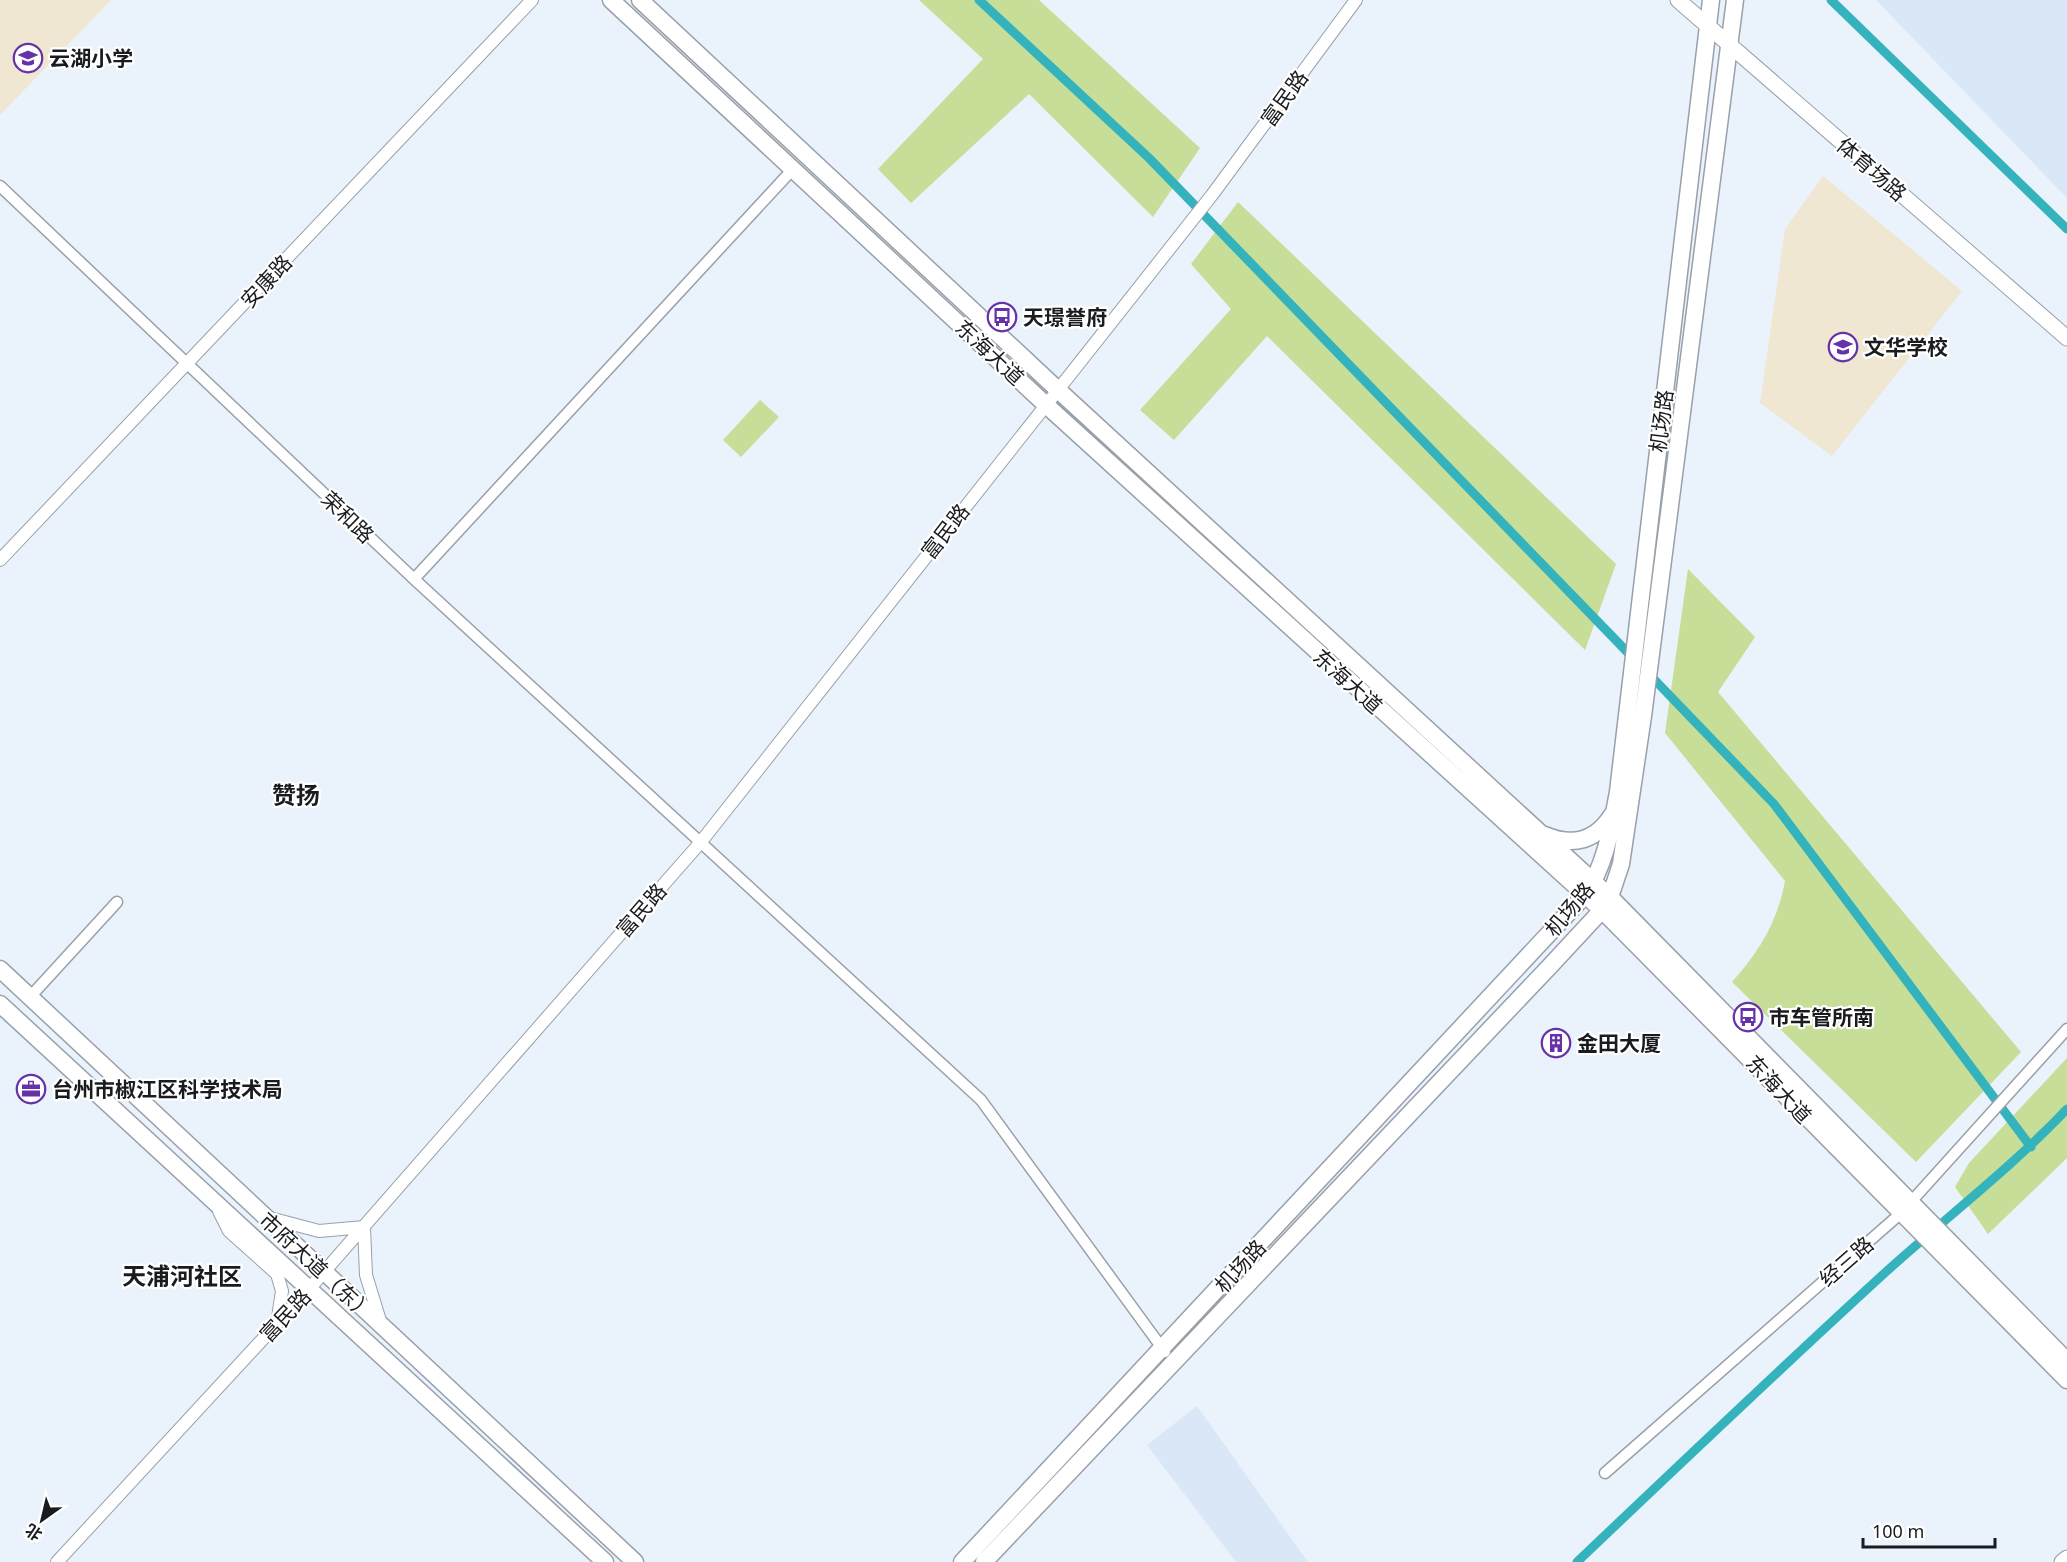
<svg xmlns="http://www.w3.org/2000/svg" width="2067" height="1562" viewBox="0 0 2067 1562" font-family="'Noto Sans','Noto Sans SC',sans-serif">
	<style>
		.built { fill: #dae7f7 }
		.education { fill: #efe7d1 }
		.green { fill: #c6de97 }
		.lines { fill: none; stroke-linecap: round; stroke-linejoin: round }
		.canal { stroke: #35b3bd; stroke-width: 9 }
		.minor-casing { stroke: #98a0a9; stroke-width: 13 }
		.tertiary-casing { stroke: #98a0a9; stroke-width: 14 }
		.secondary-casing { stroke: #98a0a9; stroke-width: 17 }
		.primary-casing { stroke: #98a0a9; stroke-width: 19 }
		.minor { stroke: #fff; stroke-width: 10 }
		.tertiary { stroke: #fff; stroke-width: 12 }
		.secondary { stroke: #fff; stroke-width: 15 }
		.primary { stroke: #fff; stroke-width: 16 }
		.labels { text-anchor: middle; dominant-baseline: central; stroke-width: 4.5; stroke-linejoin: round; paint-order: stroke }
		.poi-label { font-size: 21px; font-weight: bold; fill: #191b1f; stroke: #fff; text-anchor: start }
		.street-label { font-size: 21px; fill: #191b1f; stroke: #fff }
		.quarter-label { font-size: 24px; font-weight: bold; fill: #191b1f; stroke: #fff }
	</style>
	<rect width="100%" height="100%" fill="#eaf2fc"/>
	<path class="built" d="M1876,0H2067V198Z
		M1197,1406L1308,1562H1236L1147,1445Z"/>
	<path class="education" d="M0,0H111L0,115Z
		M1823,176L1962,291L1832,456L1760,403L1785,229Z"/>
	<path class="green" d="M919,0H1039L1200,148L1153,217L1029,94L911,203L878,169L983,59Z
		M1238,202L1616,564L1585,650L1267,336L1174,440L1140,410L1231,309L1191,264Z
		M760,400L779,417L741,457L723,440Z
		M1688,569L1755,637L1718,692L2021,1052L1916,1162L1732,982C1759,952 1778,921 1785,881L1665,733Z
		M2067,1058V1158L1988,1234L1955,1187L1969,1163Z"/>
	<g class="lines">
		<path class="canal" d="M979,0L1149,158L1635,660
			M1831,0L2067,229
			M1649,674L1774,804L2031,1147
			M1577,1562C1680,1464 1783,1366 1888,1270C1948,1216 2012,1167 2067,1109"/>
		<g class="minor-casing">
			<path id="minor" d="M0,186L414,579L981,1100L1165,1352
				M414,579L793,169
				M30,997L117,902
				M1605,1473L1900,1214L2067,1029"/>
		</g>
		<g class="tertiary-casing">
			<path id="tertiary" d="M0,560L532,0
				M219,1211L229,1231L277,1274L282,1291L277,1324
				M266,1217L319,1231L364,1227L366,1275L381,1324
				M57,1562L309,1289L700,843L1212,195L1356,0"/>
		</g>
		<g class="secondary-casing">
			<path id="secondary" d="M1678,0L2067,338
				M2062,1562L2067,1558"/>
		</g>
		<g class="primary-casing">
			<path id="primary" d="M611,0L1045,404L1602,910L2067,1380
				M640,0L1057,389L1610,897L2067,1361
				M1545,835C1573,847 1596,841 1612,815
				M0,969L635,1562
				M0,1004L605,1562
				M962,1562L1585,895C1606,864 1611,828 1618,792L1711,0
				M984,1562L1551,965L1602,910L1610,897L1621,864L1643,716L1735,0"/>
		</g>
		<use href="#minor" class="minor"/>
		<use href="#tertiary" class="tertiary"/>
		<use href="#secondary" class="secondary"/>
		<use href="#primary" class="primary"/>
	</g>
	<defs>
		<g id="school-ring" transform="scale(1.5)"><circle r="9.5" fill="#fff" stroke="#6632a9" stroke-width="1.5"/><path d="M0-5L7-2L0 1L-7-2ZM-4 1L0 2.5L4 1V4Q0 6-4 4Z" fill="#6632a9"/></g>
		<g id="bus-ring" transform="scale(1.5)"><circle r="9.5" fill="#fff" stroke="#6632a9" stroke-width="1.5"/><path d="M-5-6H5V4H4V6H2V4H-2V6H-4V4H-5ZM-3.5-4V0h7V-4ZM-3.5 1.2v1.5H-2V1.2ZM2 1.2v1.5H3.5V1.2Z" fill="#6632a9"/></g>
		<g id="building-ring" transform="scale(1.5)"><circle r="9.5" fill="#fff" stroke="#6632a9" stroke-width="1.5"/><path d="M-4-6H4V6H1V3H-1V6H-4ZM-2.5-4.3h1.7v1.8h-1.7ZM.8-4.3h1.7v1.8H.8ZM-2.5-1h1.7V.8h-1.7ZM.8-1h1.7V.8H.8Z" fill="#6632a9"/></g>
		<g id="office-ring" transform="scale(1.5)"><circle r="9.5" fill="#fff" stroke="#6632a9" stroke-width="1.5"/><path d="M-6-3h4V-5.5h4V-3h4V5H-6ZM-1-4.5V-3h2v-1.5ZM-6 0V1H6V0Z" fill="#6632a9"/></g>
	</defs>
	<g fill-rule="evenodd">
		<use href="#school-ring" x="28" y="58"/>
		<use href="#bus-ring" x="1002" y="317"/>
		<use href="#school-ring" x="1843" y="347"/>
		<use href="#bus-ring" x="1748" y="1017"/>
		<use href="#building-ring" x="1556" y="1043"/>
		<use href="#office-ring" x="31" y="1089"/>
	</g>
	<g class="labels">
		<g class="poi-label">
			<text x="49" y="58">云湖小学</text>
			<text x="1023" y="317">天璟誉府</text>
			<text x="1864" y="347">文华学校</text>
			<text x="1769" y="1017">市车管所南</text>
			<text x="1577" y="1043">金田大厦</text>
			<text x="52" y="1089">台州市椒江区科学技术局</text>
		</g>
		<g class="street-label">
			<text transform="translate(1284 98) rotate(-54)">富民路</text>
			<text transform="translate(1872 169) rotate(41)">体育场路</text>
			<text transform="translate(266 281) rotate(-47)">安康路</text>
			<text transform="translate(990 352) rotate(43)">东海大道</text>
			<text transform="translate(1661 421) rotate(-83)">机场路</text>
			<text transform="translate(348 517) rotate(44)">荣和路</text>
			<text transform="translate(945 531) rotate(-52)">富民路</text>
			<text transform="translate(1348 681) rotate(42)">东海大道</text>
			<text transform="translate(1569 909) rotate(-50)">机场路</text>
			<text transform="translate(641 910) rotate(-49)">富民路</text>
			<text transform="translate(1779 1089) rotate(47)">东海大道</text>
			<text transform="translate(1846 1261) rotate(-41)">经三路</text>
			<text transform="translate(317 1266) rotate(43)">市府大道（东）</text>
			<text transform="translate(1240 1266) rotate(-47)">机场路</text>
			<text transform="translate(285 1315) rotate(-47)">富民路</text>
		</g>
		<g class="quarter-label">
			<text x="296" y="794">赞扬</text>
			<text x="182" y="1275">天浦河社区</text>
		</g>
	</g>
	<g transform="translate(42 1520) rotate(214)" stroke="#ffffff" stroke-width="4.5" paint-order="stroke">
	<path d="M0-4.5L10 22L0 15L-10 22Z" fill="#191b1f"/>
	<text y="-9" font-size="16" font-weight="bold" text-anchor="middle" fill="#191b1f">北</text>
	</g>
	<path d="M1863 1538v9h132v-9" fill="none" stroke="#191b1f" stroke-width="3"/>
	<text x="1872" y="1538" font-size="18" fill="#191b1f" stroke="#ffffff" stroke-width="4.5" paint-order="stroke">100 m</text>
</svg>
